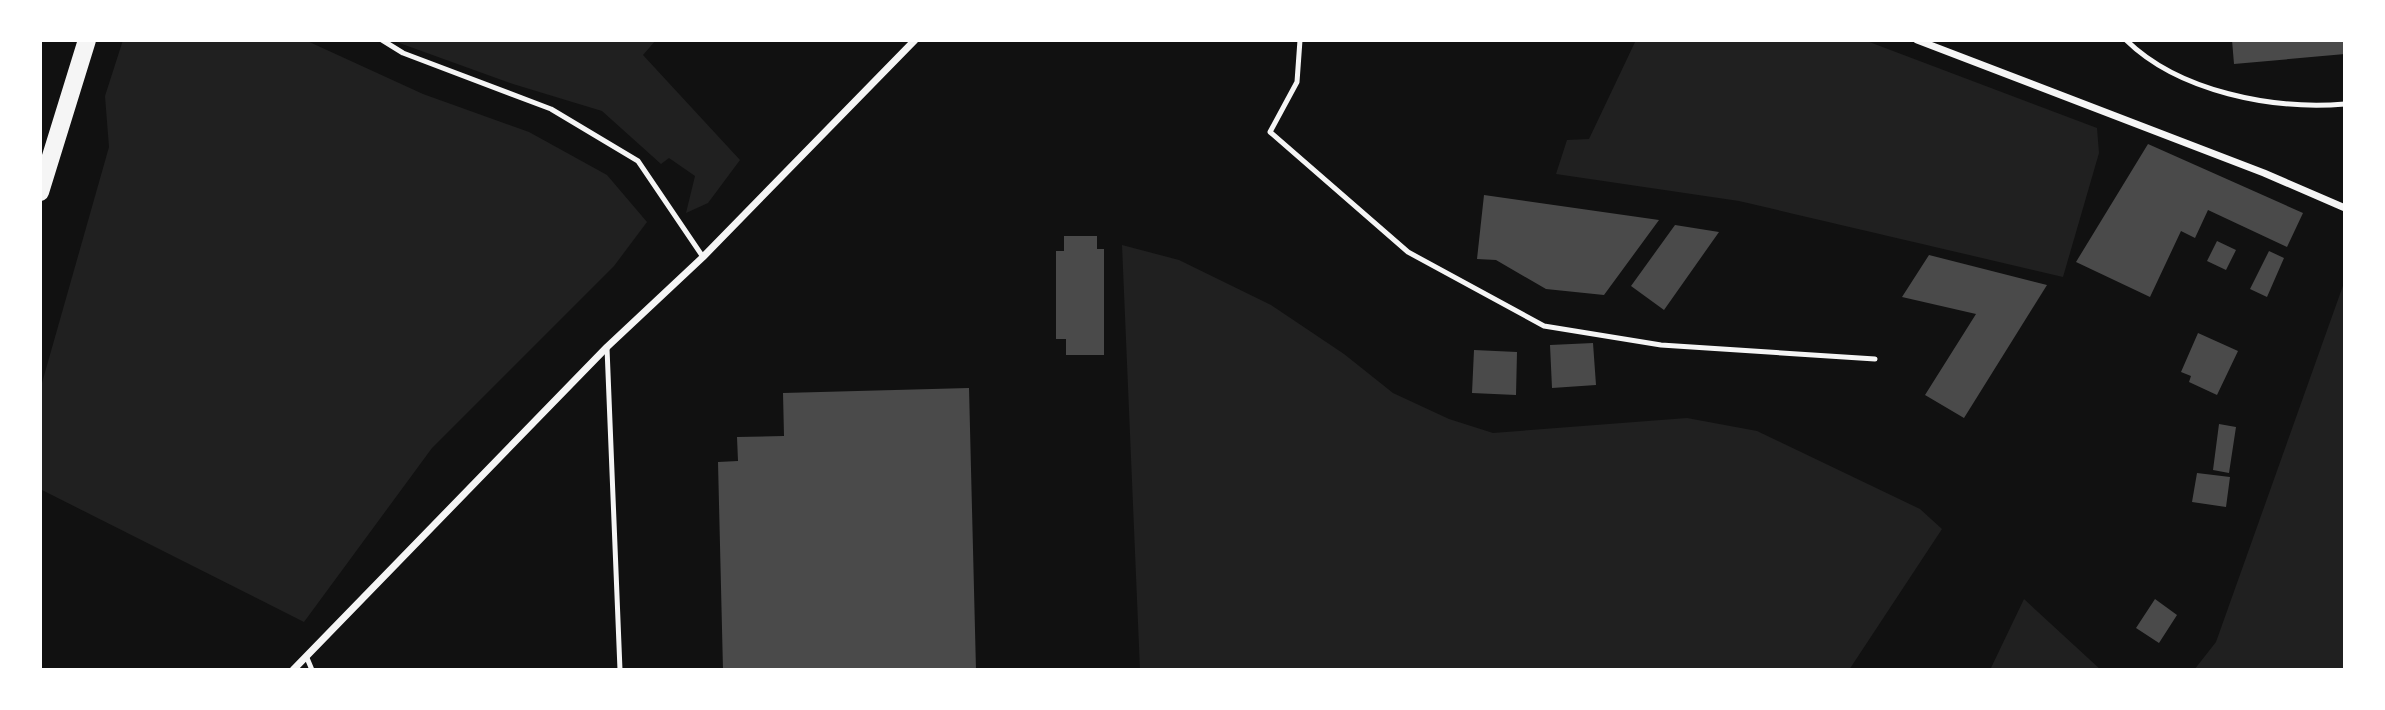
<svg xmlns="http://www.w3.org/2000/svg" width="2385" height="710" viewBox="0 0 2385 710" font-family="'Sofia Sans Condensed',sans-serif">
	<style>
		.green { fill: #202020 }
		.building { fill: #4a4a4a }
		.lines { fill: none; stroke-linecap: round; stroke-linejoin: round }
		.service { stroke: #f5f5f5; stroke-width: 5 }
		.minor { stroke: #f5f5f5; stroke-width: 7 }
		.primary { stroke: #f5f5f5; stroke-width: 18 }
	</style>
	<rect width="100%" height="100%" fill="#111"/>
	<path class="green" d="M123,40H305L423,94L529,132L607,175L647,222L614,266L432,448L304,622L40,489V390L109,147L105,96Z
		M391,40H656L643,55L740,160L708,203L686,213L695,176L669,158L661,164L602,111L513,84Z
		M1636,40H1864L2097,128L2099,153L2063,277L1739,201L1556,174L1567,140L1589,139Z
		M1122,245L1179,260L1271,305L1344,354L1393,393L1449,419L1493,433L1687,418L1757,431L1920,509L1942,529L1849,670H1140Z
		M2345,280V670H2194L2216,642Z
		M2024,599L2101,670H1990Z"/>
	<path class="building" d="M2232,40H2345V54L2234,64Z
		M2148,144L2303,213L2287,247L2208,210L2195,238L2181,231L2150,297L2076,262Z
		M1484,195L1659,220L1604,295L1546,289L1496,260L1477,259Z
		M1675,225L1719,232L1664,310L1631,286Z
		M1064,236H1097V249H1104V355H1066V339H1056V251H1064Z
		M2217,241L2236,250L2226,270L2207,261Z
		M2269,251L2284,258L2267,297L2250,289Z
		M1929,255L2047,285L1964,418L1925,395L1976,314L1902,297Z
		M2198,333L2238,351L2217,395L2189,382L2191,376L2181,372Z
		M1593,343L1596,385L1552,388L1550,345Z
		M1474,350L1517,352L1516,395L1472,393Z
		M969,388L976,670H723L718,462L738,461L737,437L784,436L783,393Z
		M2219,424L2236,427L2229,473L2213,470Z
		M2197,473L2230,477L2226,507L2192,502Z
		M2155,599L2177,615L2159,643L2136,628Z"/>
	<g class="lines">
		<path class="service" d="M382,40L403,53L551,109L638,161L703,257
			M1300,40L1297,82L1270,132L1408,252L1544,326L1661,345L1875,359
			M2126,40C2179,92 2273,110 2345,104
			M607,348L620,670
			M307,658L312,670"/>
		<path class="minor" d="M1917,40L2264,173L2345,208
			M293,670L607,347L703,257L915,40"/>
		<path class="primary" d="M40,192L87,40"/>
	</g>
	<rect width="2385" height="710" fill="none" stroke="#ffffff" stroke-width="84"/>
</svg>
